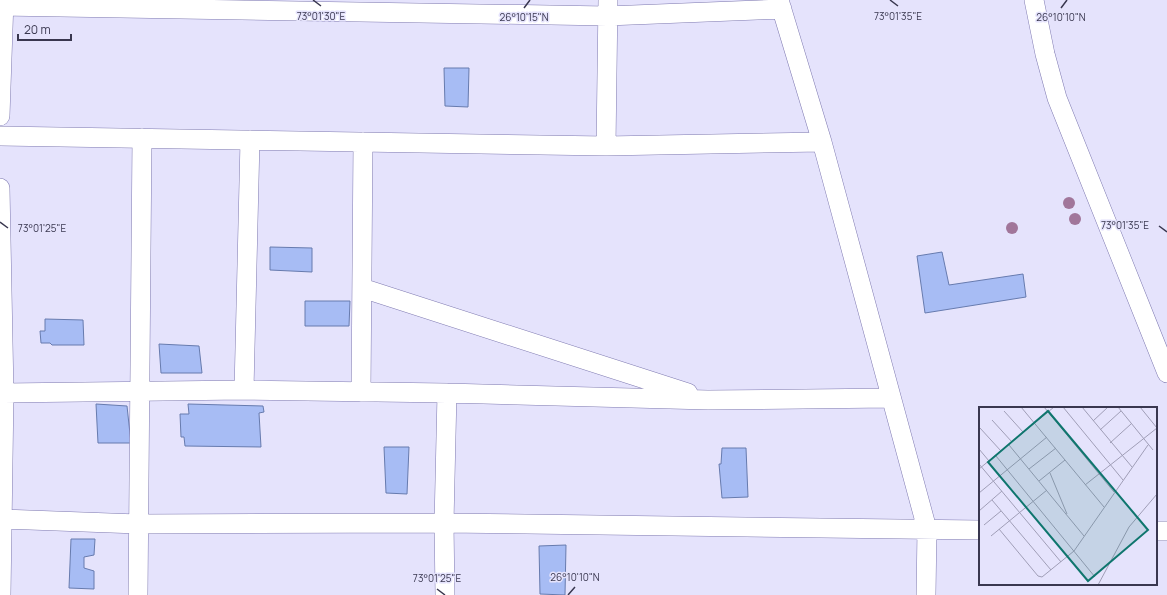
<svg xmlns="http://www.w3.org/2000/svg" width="1167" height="595" viewBox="0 0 1167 595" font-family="Manrope,sans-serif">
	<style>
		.building { fill: #a7bcf4; stroke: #677bae }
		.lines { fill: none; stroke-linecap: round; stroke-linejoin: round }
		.street-casing { stroke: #7f7ab1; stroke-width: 20 }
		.street { stroke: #fff; stroke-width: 19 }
		.tree { fill: #a1769a }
		.ticks { fill: none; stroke: #39374f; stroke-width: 1.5 }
		.inset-road { fill: none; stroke: #a09eb7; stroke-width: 1 }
		.view { fill: #0f766e; fill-opacity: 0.15; stroke: #0f766e; stroke-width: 2 }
		.inset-edge { fill: none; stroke: #39374f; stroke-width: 2 }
		.ticks-label { font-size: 10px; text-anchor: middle; fill: #39374f; stroke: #e5e3fc; stroke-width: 3; stroke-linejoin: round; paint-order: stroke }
	</style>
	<rect width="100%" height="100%" fill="#e5e3fc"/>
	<path class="building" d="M444,68H469L468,107L445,106Z
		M270,247L312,248V272L270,270Z
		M942,252L949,285L1023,274L1026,297L925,313L917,256Z
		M305,301H350L349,326H305Z
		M45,319L83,320L84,345H52L50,343H41L40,331H45Z
		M159,344L199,346L202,373H161Z
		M96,404L127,406L131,443H98Z
		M188,404L263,406L264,412L259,413L261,447L185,446L184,437H181L180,414H189Z
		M384,447H409L407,494L386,493Z
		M722,448H746L748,497L722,498L719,464H721Z
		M71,539H95L94,555L84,557V568L94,571V589L69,588Z
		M566,545L565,595L540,594L539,546Z"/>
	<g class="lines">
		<g class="street-casing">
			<path id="street" d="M779,0L822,142L927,529L926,595
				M1034,0L1045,54L1057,98L1167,373
				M0,6L607,16L782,9
				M0,116L4,0
				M0,136L606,146L822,142
				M606,146L608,0
				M0,188L4,393L1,595
				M362,288L688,393
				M244,390L250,140
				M361,392L363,142
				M4,393L244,390L447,393L708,400L890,398
				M2,519L138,524L444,523L980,530
				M1156,531H1167
				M138,595L142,138
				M445,595L444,523L447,393"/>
		</g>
		<use href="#street" class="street"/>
	</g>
	<g class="tree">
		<circle cx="1069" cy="203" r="6"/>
		<circle cx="1075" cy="219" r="6"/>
		<circle cx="1012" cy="228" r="6"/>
	</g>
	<path class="ticks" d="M313,0L321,6M890,0L898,6M524,8L530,0M1061,8L1067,0M0,222L8,228M1159,226L1167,232M437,589L445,595M568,595L575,587"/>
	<g transform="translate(979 407)">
		<rect width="178" height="178" fill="#e5e3fc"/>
		<path class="inset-road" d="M42,0L125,100M65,0L135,85M84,0L144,73M103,0L153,60M139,0L174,43M161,0L178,21M25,4L44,25M13,13L33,35M114,14L129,0M1,21L22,44M121,23L142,4M131,36L152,17M30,38L105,129M0,42L10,54M17,49L116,170M0,57L82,155M0,62L75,0M50,62L77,41M71,66L88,107M60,74L86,53M106,78L178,21M0,86L68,30M13,93L72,163M0,104L23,84M5,118L22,104M20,122L59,169L63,170L95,144L169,38M12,129L68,83M119,178L150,120L178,87"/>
		<path class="view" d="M69,4L169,123L109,174L9,55Z"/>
		<rect width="178" height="178" class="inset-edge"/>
	</g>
	<g class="ticks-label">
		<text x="898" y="20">73°01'35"E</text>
		<text x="321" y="20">73°01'30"E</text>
		<text x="524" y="21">26°10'15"N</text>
		<text x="1061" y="21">26°10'10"N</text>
		<text x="1125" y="229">73°01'35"E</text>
		<text x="42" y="232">73°01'25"E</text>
		<text x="575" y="581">26°10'10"N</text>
		<text x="437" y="582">73°01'25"E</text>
	</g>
	<path d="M18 34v6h53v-6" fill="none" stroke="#39374f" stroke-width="2"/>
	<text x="24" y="34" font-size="12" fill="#39374f" stroke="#e5e3fc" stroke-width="3" paint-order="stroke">20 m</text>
</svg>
